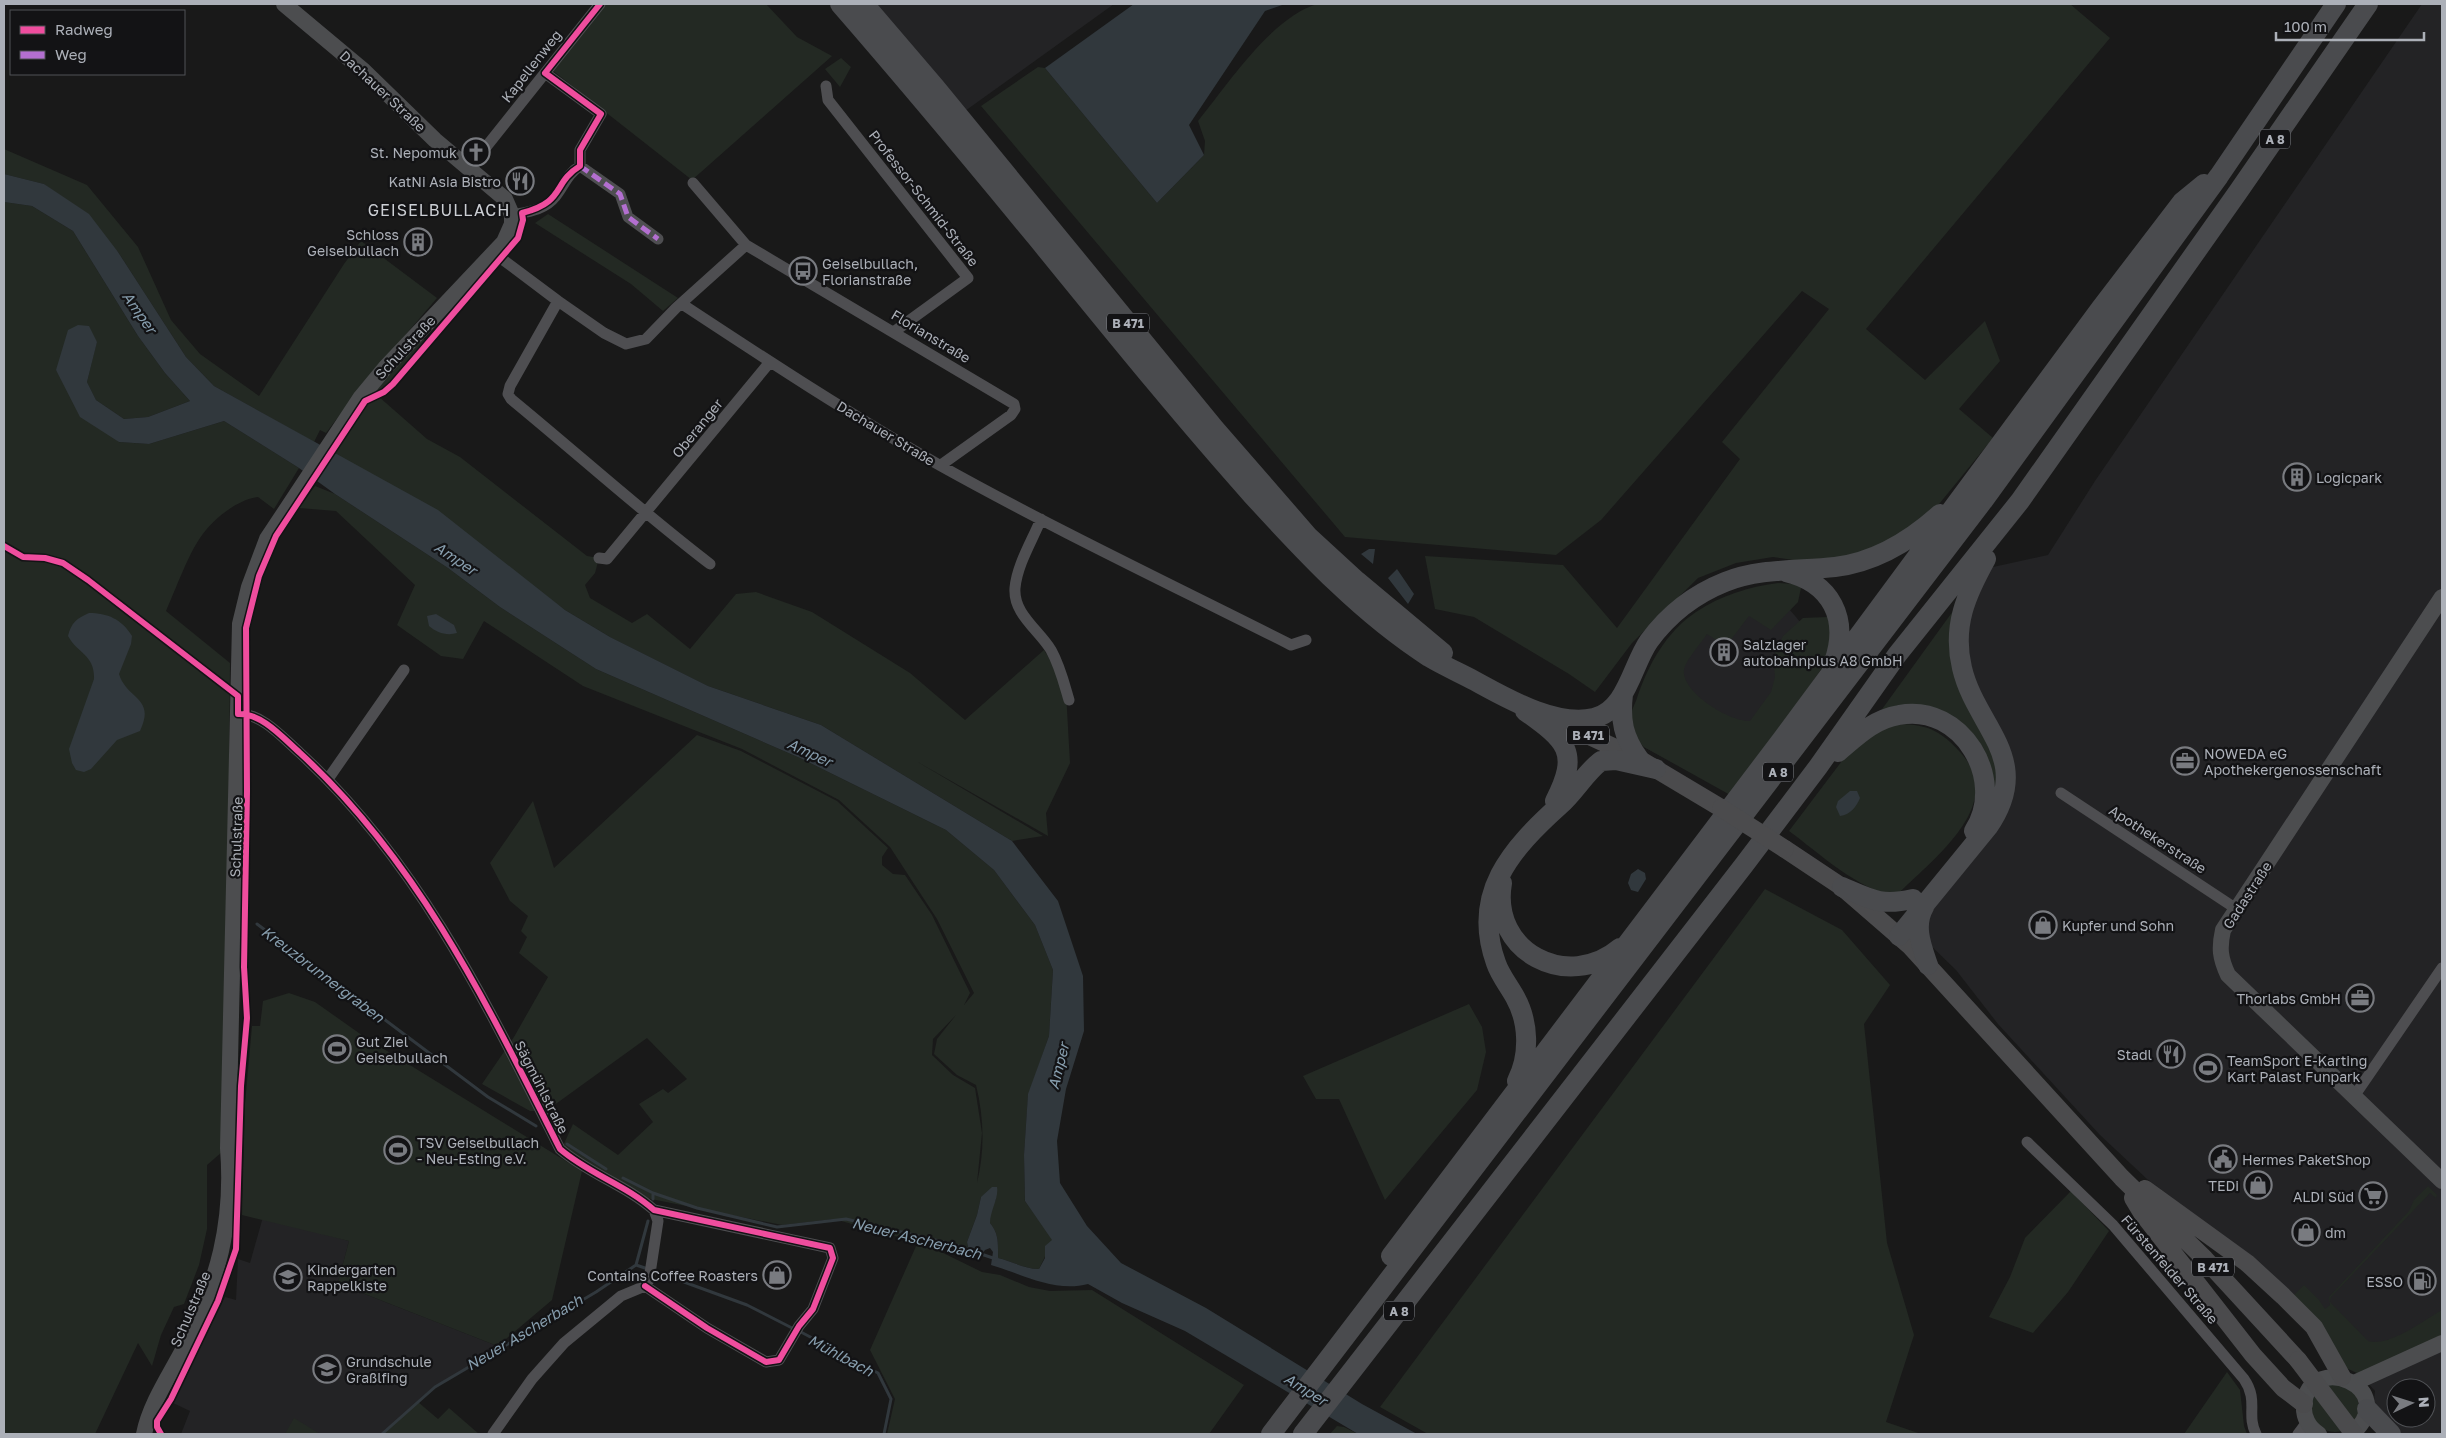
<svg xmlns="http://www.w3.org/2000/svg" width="2446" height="1438" viewBox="0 0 2446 1438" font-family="'Golos Text',sans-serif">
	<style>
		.built { fill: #232325; fill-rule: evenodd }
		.green { fill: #232923; fill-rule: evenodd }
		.water { fill: #31383d }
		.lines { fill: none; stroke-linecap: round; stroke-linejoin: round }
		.stream { stroke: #31383d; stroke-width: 3 }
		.street { stroke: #4e4e51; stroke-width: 11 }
		.secondary { stroke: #4c4d4f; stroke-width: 16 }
		.primary { stroke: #4b4b4d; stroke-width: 18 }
		.highway { stroke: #4a4b4e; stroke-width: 20 }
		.primary-bridge { stroke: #4b4b4d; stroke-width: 18 }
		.quiet { stroke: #b36fd0; stroke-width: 5; stroke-dasharray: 10 5; stroke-linecap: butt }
		.cycleway-casing { stroke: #131315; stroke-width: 9 }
		.cycleway { stroke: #ef4d9e; stroke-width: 6 }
		.labels { text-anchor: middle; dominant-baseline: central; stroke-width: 4.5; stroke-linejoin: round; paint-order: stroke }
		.shield { fill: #131315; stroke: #7e8187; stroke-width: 1 }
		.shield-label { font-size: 12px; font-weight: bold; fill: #acb0b8 }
		.street-label { font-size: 14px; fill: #acb0b8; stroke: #131315 }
		.poi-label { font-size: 14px; fill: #acb0b8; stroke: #131315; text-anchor: start }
		.water-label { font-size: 15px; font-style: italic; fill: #879eae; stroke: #131315 }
		.quarter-label { font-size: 16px; letter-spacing: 1px; fill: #cccfd4; stroke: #131315 }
	</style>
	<rect width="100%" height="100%" fill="#191919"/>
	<path class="built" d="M874,4H1114L965,111Z
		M2422,4H2442V1434H2397L2385,1422L2374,1401L2375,1391L2290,1296L2196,1216L2147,1179L2100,1135L1998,1024L1956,970L1925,940L1924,911L1978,843L1963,623L1984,569L2048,555L2095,481ZM2396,1388H2426V1418H2396Z
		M1772,589L1819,644L1718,787L1644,747L1670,659Z
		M263,1217L349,1241L336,1290L347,1287L495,1345V1351L435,1387L382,1434H181L190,1411L173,1403L225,1297L236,1300L238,1259L250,1263Z"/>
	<path class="green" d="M605,4H766L797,37L832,56L692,180L552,70Z
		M1317,4H2070L2110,38L1866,329L1925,380L1985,321L2000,361L1959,409L1993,438L1935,509L1904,535L1860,558L1821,564L1773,557L1736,563L1698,578L1632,643L1595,692L1569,674L1474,617L1435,609L1425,556L1563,565L1617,628L1740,459L1722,442L1829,309L1802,291L1601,520L1556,555L1345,537L981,106L1038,67L1045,68L1157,203L1204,155L1205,141L1198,121C1228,84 1271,18 1317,4Z
		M841,58L851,67L840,87L825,69Z
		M4,149L87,185L138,247L171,320L200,354L259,396L344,264L361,241L437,298L360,388L326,433L320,430L314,442L214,386L186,357L118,252L44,184L4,174Z
		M4,202L32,206L73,231L138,336L165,373L190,401L148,417L124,419L96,400L87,382L97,341L56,370L119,442L149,444L224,421L299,468L274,509L258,497C236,500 212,520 200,538C188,555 175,591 166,611L230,663L228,889L222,1152L207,1165V1229L199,1265L184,1304L174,1307L161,1335L152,1366L138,1343L95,1434H4Z
		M548,214L678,298L663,311L631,284L535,223Z
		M423,338L426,341C413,356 391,389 373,393Z
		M378,396L427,439L460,457L587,556L599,558L595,573L585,585L590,598L632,623L647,614L690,649L736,594L756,592L812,612L910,673L965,720L1044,650L1056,669L1066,692L1070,763L1046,813L1048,836L916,761L1043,836L1012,841L821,725L708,686L610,637L565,610L524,580L334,453L368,401Z
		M315,486L335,494L448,568L500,607L596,669L800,758L946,830L994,870L1035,925L1053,970L1049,1036L1028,1096L1024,1155L1025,1201L1053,1240L1039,1269C1025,1269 1011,1261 998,1258C998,1243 999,1234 990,1223V1211L996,1199L981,1197L977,1215L967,1242L970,1257L834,1219L782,1225L646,1198L562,1148L573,1124L618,1155L653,1122L639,1104L663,1089L668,1093L687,1079L647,1038L546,1111H530L482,1084L514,1037L548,977L519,953L527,937L521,931L528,916L510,901L490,863L533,801L554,868L697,735L741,751L837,801L888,848L882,857V865L893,874L905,875L932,915L970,993L964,1005L974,993L937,919L890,847L839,800L742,749L583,686L484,621L463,659L441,656L397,625L415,585L336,511L299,508ZM956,1015L937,1039L934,1054L957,1075L976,1085C984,1117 985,1150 977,1183L982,1133L975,1088L953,1075L932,1055L933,1039Z
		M1778,583L1794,584L1801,588L1798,602L1771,630L1749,616L1726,646L1707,634C1702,642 1685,661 1684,670C1681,692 1730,722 1750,721L1771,692L1775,677L1773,656L1783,636L1803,618L1827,617L1831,627L1827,661L1732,796L1644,747C1638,742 1630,725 1630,716C1631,711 1635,704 1637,698C1648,665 1666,632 1696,612C1722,595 1748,587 1778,583Z
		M1953,611L1999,764L1993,807L1972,736L1880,712Z
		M1882,724C1918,724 1934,723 1960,752C2009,805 1931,860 1896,896C1858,890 1819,853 1789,831L1860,737Z
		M1765,889L1842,930L1890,985L1864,1024L1887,1243L1914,1335L1886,1422L1921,1434H1428L1380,1407Z
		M289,993L315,1002L366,1038L582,1171L552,1300L500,1344L495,1345L347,1287L336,1290L349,1241L242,1215L245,1104L252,1026H260L263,1001Z
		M1469,1004L1482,1027L1486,1052L1477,1090L1385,1200L1339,1099H1316L1303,1076Z
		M2428,1186L2437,1195L2436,1198L2430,1193L2331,1297L2330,1302L2368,1341C2388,1348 2424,1320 2442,1310V1335L2359,1374L2344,1367L2291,1298L2304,1285L2319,1300L2325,1309L2330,1305L2329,1297L2409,1211L2414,1200Z
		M2071,1191L2109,1231L2068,1292L2033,1333L1989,1317L2010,1277L2025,1238Z
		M917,1244L939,1251L982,1272L1000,1275L1029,1287L1050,1291L1092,1290L1244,1385L1209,1434H887L895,1399L870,1350Z
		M2227,1372L2240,1390L2244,1426L2247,1434H2184Z
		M2311 1408a24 24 0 1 1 48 0a24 24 0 1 1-48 0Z
		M418,1402L438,1419L449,1408L479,1434H382Z
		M294,1418L320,1434H285Z
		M1337,1426L1344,1427L1358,1434H1330Z"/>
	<path class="water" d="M1134,4H1285L1265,11L1189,125L1204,155L1157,203L1045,68Z
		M4,174L44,184L89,214L118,252L186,357L214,386L438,510L565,610L610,637L708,686L821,725L1012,841L1058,901L1083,976L1084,1031L1066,1089L1057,1141L1060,1183L1087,1226L1121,1263L1206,1308L1362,1404L1417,1434H1358L1185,1331L1122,1303L1088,1284C1055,1293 1022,1274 991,1265L993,1252L990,1248L985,1250L978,1260L970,1257L967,1242L977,1215L981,1197L992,1187H997C999,1198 990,1211 990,1223C999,1234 998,1243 998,1258C1011,1261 1025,1269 1039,1269L1045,1258V1246L1052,1240L1025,1201L1024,1155L1028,1094L1049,1036L1053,970L1035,925L994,870L946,830L800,758L596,669L500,607L448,568L335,494L299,468L224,421L149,444L119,442L80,417L56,370L68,330L78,325L89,326L97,342L87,382L96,400L124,419L148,417L190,401L165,373L138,336L73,231L32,206L4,202Z
		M1369,549H1375L1373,564L1361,554Z
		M1397,569L1414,594L1408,604L1388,578Z
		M89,613C107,613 122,619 132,636L131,644L119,674C127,700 156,697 140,731L117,740L91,769L84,772L76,770L72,763L69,749L94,679C95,655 78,654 68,636C71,623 77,618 89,613Z
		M436,614L454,625L457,633C447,636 437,633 429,626L427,616Z
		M1850,791H1857L1860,798C1857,806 1850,815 1840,816L1836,807L1838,801Z
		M1638,869L1645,873L1646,879L1638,892L1631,890L1628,883L1631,874Z"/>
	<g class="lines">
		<path class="stream" d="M257,924L488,1097L536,1126
			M567,1144L606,1169
			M623,1178L653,1193
			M653,1199V1193L697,1208L777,1227L846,1219L952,1244L973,1251
			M981,1254L996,1259
			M636,1265L648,1269
			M654,1271L747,1305L794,1329
			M799,1331L878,1373L891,1399L884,1434
			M382,1434L435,1387L596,1292L636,1265L648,1221"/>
		<path class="street" d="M826,86L828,100L968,278L895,331
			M486,147L600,4
			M580,166L620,194L628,217L658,239
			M693,183L746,245L1014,404L1015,409L1011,415L941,465
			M512,215C527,212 545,210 555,197C564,186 567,174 580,166V150L601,114L545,73
			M494,253L558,301L604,333L626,344L646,339L676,308L746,245
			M558,301L510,386L508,394L511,399C578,454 642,512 710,564
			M682,304C767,360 852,416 941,466C1056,530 1174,586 1291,645L1306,640
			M1041,519C1032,541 1017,565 1015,588C1013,614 1039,630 1051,650C1060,666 1064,683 1069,700
			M599,558L607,559L770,362
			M238,714C262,713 283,738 300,753C420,863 488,1006 560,1149C589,1174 626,1185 654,1210L830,1248L833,1258L813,1309L799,1326L779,1360L766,1362L707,1328L645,1286
			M328,779L404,670
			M2061,793L2238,910
			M2355,1095L2442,968
			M2027,1142L2113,1225L2244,1379C2259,1401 2246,1414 2256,1434
			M493,1434L532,1379L564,1343L621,1296L645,1286L649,1280L658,1221L654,1210
			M2298,1434L2307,1422"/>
		<path class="secondary" d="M2442,597L2223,930C2219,948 2220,958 2228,975L2442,1181
			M2354,1383L2442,1343
			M144,1434C150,1404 170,1375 184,1348C218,1281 234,1223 228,1148L240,624L249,587L267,539L361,397L385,368L504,242L512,224V215L505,199L435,140L364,71L284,4
			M2319,1434C2309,1428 2303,1417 2304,1405C2309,1349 2403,1388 2352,1434"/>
		<path class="primary" d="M1555,720L1639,759L1721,808
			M1785,849L1842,887L1910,946L2122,1178L2205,1259L2298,1360
			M2145,1189L2247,1263L2283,1296L2314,1327L2342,1377
			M2133,1198L2142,1213L2253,1355L2283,1388L2304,1404"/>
		<path class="highway" d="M840,4C907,81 972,159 1037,238C1108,325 1178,412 1253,496C1306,554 1362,614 1429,657C1444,666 1460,673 1475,681C1508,699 1556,727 1594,718C1627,710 1632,665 1649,641C1668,615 1695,594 1725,582C1760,568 1798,571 1835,567C1876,562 1910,541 1940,514
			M864,4L935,87L1215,429L1308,536L1357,581L1443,653
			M1786,572C1832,583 1849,619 1834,662
			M1623,694C1620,720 1623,737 1639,759
			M1525,711C1567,741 1580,752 1555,801
			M1838,752C1857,736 1874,719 1899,715C1962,703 2007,780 1974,831
			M1502,883C1490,952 1568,992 1620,948
			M1842,887C1872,900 1881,906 1913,899
			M1924,907C1913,926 1922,947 1928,965
			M1899,936L1988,827C2035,759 1976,728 1962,668C1952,626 1966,595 1986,559
			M1517,1081C1530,1055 1529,1022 1515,997C1509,986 1500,975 1496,963C1471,894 1511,849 1560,805C1575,792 1585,773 1601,761L1616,760L1656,769
			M1391,1256L1783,738L2101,308L2182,202L2204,184
			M2367,1409L2391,1434
			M1271,1434L1983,501L2219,176L2336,4
			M1303,1434L1744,865L1818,767L1897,655L2020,501L2238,192L2368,4"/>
		<path class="primary-bridge" d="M1721,808L1785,849
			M2298,1360L2354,1434"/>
		<path class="quiet" d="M580,166L620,194L628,217L658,239"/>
		<g class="cycleway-casing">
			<path id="cycleway" d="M4,546L23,557L45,558L63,563L88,580L238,696V714C262,713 283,738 300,753C420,863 488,1006 560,1149C589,1174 626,1185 654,1210L830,1248L833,1258L813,1309L799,1326L779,1360L766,1362L707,1328L645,1286
				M161,1434L157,1427V1421L171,1399L218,1301L236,1249L241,1086L247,1018L244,967L247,791L246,628L259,576L276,536L365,401L384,392L393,384L518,238L523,220L522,213C566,202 552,183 580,166V150L601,114L545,73L600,4"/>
		</g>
		<use href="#cycleway" class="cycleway"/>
	</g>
	<defs>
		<g id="church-ring" transform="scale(1.4375)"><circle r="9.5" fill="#131315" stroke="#797b80" stroke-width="1.5"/><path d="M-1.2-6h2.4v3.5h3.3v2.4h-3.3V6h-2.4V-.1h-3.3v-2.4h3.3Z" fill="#797b80"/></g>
		<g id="restaurant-ring" transform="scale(1.4375)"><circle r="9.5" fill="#131315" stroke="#797b80" stroke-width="1.5"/><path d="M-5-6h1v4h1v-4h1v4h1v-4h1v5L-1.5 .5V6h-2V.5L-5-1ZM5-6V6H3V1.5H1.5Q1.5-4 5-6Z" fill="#797b80"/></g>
		<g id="building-ring" transform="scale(1.4375)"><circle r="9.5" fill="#131315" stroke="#797b80" stroke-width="1.5"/><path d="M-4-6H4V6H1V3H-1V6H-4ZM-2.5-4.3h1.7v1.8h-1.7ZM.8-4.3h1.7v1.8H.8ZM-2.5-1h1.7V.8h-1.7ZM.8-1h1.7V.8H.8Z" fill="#797b80"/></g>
		<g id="bus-ring" transform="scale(1.4375)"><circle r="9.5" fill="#131315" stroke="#797b80" stroke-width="1.5"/><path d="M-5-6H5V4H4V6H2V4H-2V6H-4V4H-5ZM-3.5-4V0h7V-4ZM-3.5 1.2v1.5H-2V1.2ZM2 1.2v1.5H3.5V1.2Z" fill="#797b80"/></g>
		<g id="office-ring" transform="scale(1.4375)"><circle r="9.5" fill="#131315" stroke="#797b80" stroke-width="1.5"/><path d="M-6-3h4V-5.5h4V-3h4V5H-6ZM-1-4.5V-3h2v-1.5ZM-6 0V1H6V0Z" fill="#797b80"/></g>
		<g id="shop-ring" transform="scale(1.4375)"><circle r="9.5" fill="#131315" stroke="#797b80" stroke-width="1.5"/><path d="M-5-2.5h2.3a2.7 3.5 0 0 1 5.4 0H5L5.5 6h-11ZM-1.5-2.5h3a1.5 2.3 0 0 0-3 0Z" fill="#797b80"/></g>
		<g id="stadium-ring" transform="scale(1.4375)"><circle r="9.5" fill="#131315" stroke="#797b80" stroke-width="1.5"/><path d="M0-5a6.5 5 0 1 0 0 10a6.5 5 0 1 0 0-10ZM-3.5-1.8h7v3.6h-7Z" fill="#797b80"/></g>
		<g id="civic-ring" transform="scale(1.4375)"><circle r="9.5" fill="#131315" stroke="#797b80" stroke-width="1.5"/><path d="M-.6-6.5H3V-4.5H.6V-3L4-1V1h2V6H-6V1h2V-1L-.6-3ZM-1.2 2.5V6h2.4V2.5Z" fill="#797b80"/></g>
		<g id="supermarket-ring" transform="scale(1.4375)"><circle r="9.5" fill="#131315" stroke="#797b80" stroke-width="1.5"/><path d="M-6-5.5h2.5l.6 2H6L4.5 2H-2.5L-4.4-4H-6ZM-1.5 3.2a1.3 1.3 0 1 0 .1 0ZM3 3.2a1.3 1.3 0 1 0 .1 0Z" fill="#797b80"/></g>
		<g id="school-ring" transform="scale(1.4375)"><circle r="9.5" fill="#131315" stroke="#797b80" stroke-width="1.5"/><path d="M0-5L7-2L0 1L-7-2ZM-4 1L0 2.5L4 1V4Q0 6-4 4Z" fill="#797b80"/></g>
		<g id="fuel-ring" transform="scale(1.4375)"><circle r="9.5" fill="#131315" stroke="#797b80" stroke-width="1.5"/><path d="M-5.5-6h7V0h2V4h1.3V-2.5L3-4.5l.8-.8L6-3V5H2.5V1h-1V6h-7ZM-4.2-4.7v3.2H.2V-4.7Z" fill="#797b80"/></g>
	</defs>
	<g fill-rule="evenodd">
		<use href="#church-ring" x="476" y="152"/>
		<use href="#restaurant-ring" x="520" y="181"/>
		<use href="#building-ring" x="418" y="242"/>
		<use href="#bus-ring" x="803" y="271"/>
		<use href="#building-ring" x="2297" y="477"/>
		<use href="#building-ring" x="1724" y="652"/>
		<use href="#office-ring" x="2185" y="761"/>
		<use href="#shop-ring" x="2043" y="925"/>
		<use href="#office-ring" x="2360" y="998"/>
		<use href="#stadium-ring" x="337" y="1049"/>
		<use href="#restaurant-ring" x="2171" y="1054"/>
		<use href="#stadium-ring" x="2208" y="1068"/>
		<use href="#stadium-ring" x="398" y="1150"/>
		<use href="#civic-ring" x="2223" y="1159"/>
		<use href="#shop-ring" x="2258" y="1185"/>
		<use href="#supermarket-ring" x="2373" y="1196"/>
		<use href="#shop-ring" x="2306" y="1232"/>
		<use href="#shop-ring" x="777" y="1275"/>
		<use href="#school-ring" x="288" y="1277"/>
		<use href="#fuel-ring" x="2422" y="1281"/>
		<use href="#school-ring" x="327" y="1369"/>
	</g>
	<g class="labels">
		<g class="shield">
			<rect x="2260" y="129.5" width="30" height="19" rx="4"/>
			<rect x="1107" y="313.5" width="42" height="19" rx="4"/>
			<rect x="1567" y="725.5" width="42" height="19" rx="4"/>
			<rect x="1763" y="762.5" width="30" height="19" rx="4"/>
			<rect x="2192" y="1257.5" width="42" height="19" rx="4"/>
			<rect x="1384" y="1301.5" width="30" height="19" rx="4"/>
		</g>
		<g class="shield-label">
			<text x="2275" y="139">A 8</text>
			<text x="1128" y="323">B 471</text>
			<text x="1588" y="735">B 471</text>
			<text x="1778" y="772">A 8</text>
			<text x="2213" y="1267">B 471</text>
			<text x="1399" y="1311">A 8</text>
		</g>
		<g class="street-label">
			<text transform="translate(531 66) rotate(-52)">Kapellenweg</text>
			<text transform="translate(383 91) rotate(43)">Dachauer Straße</text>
			<text transform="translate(924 198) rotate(52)">Professor-Schmid-Straße</text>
			<text transform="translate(931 336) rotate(31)">Florianstraße</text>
			<text transform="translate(405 347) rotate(-47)">Schulstraße</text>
			<text transform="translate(697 428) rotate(-51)">Oberanger</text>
			<text transform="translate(886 433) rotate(31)">Dachauer Straße</text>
			<text transform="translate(236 837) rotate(-88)">Schulstraße</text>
			<text transform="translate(2158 839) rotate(33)">Apothekerstraße</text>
			<text transform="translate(2247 895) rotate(-57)">Gadastraße</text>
			<text transform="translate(542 1087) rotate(63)">Sägmühlstraße</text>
			<text transform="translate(2170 1269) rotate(49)">Fürstenfelder Straße</text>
			<text transform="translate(190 1309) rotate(-67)">Schulstraße</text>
		</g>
		<g class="poi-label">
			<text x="457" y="152" text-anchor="end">St. Nepomuk</text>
			<text x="501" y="181" text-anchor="end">KatNi Asia Bistro</text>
			<text x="399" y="234" text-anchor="end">Schloss<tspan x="399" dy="16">Geiselbullach</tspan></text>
			<text x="822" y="263">Geiselbullach,<tspan x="822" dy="16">Florianstraße</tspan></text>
			<text x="2316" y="477">Logicpark</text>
			<text x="1743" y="644">Salzlager<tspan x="1743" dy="16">autobahnplus A8 GmbH</tspan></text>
			<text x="2204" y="753">NOWEDA eG<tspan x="2204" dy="16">Apothekergenossenschaft</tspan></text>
			<text x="2062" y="925">Kupfer und Sohn</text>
			<text x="2341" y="998" text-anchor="end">Thorlabs GmbH</text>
			<text x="356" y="1041">Gut Ziel<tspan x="356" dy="16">Geiselbullach</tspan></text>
			<text x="2152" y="1054" text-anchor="end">Stadl</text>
			<text x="2227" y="1060">TeamSport E-Karting<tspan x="2227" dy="16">Kart Palast Funpark</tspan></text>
			<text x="417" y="1142">TSV Geiselbullach<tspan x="417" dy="16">- Neu-Esting e.V.</tspan></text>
			<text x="2242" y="1159">Hermes PaketShop</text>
			<text x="2239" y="1185" text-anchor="end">TEDi</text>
			<text x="2354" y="1196" text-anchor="end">ALDI Süd</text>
			<text x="2325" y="1232">dm</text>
			<text x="307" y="1269">Kindergarten<tspan x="307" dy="16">Rappelkiste</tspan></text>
			<text x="758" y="1275" text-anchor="end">Contains Coffee Roasters</text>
			<text x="2403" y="1281" text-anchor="end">ESSO</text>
			<text x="346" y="1361">Grundschule<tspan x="346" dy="16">Graßlfing</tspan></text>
		</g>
		<g class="water-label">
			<text transform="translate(140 312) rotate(55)">Amper</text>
			<text transform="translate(456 558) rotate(34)">Amper</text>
			<text transform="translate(810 752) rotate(25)">Amper</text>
			<text transform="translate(323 974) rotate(37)">Kreuzbrunnergraben</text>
			<text transform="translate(1058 1066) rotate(-76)">Amper</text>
			<text transform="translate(917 1238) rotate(14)">Neuer Ascherbach</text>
			<text transform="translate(524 1332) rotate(-31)">Neuer Ascherbach</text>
			<text transform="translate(841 1355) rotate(28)">Mühlbach</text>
			<text transform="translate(1306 1389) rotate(32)">Amper</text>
		</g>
		<g class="quarter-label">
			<text x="439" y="210">GEISELBULLACH</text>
		</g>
	</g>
	<rect width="2446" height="1438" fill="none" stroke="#acb0b8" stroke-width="10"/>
	<rect x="10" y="10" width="175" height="65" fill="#131315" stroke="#505256"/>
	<rect x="20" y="26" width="25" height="8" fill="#ef4d9e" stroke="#505256"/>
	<text x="55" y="35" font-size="15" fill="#acb0b8">Radweg</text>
	<rect x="20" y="51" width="25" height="8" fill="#b36fd0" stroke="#505256"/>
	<text x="55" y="60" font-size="15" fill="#acb0b8">Weg</text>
	<g transform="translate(2411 1403) rotate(86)"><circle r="24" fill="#131315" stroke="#505256"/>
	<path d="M0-4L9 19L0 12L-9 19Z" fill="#797b80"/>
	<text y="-8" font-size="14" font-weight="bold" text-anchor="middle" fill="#acb0b8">N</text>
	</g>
	<path d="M2276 32v8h148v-8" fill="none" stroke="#acb0b8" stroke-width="2.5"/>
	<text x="2284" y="32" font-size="15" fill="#acb0b8" stroke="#131315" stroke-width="4" paint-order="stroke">100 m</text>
</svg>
